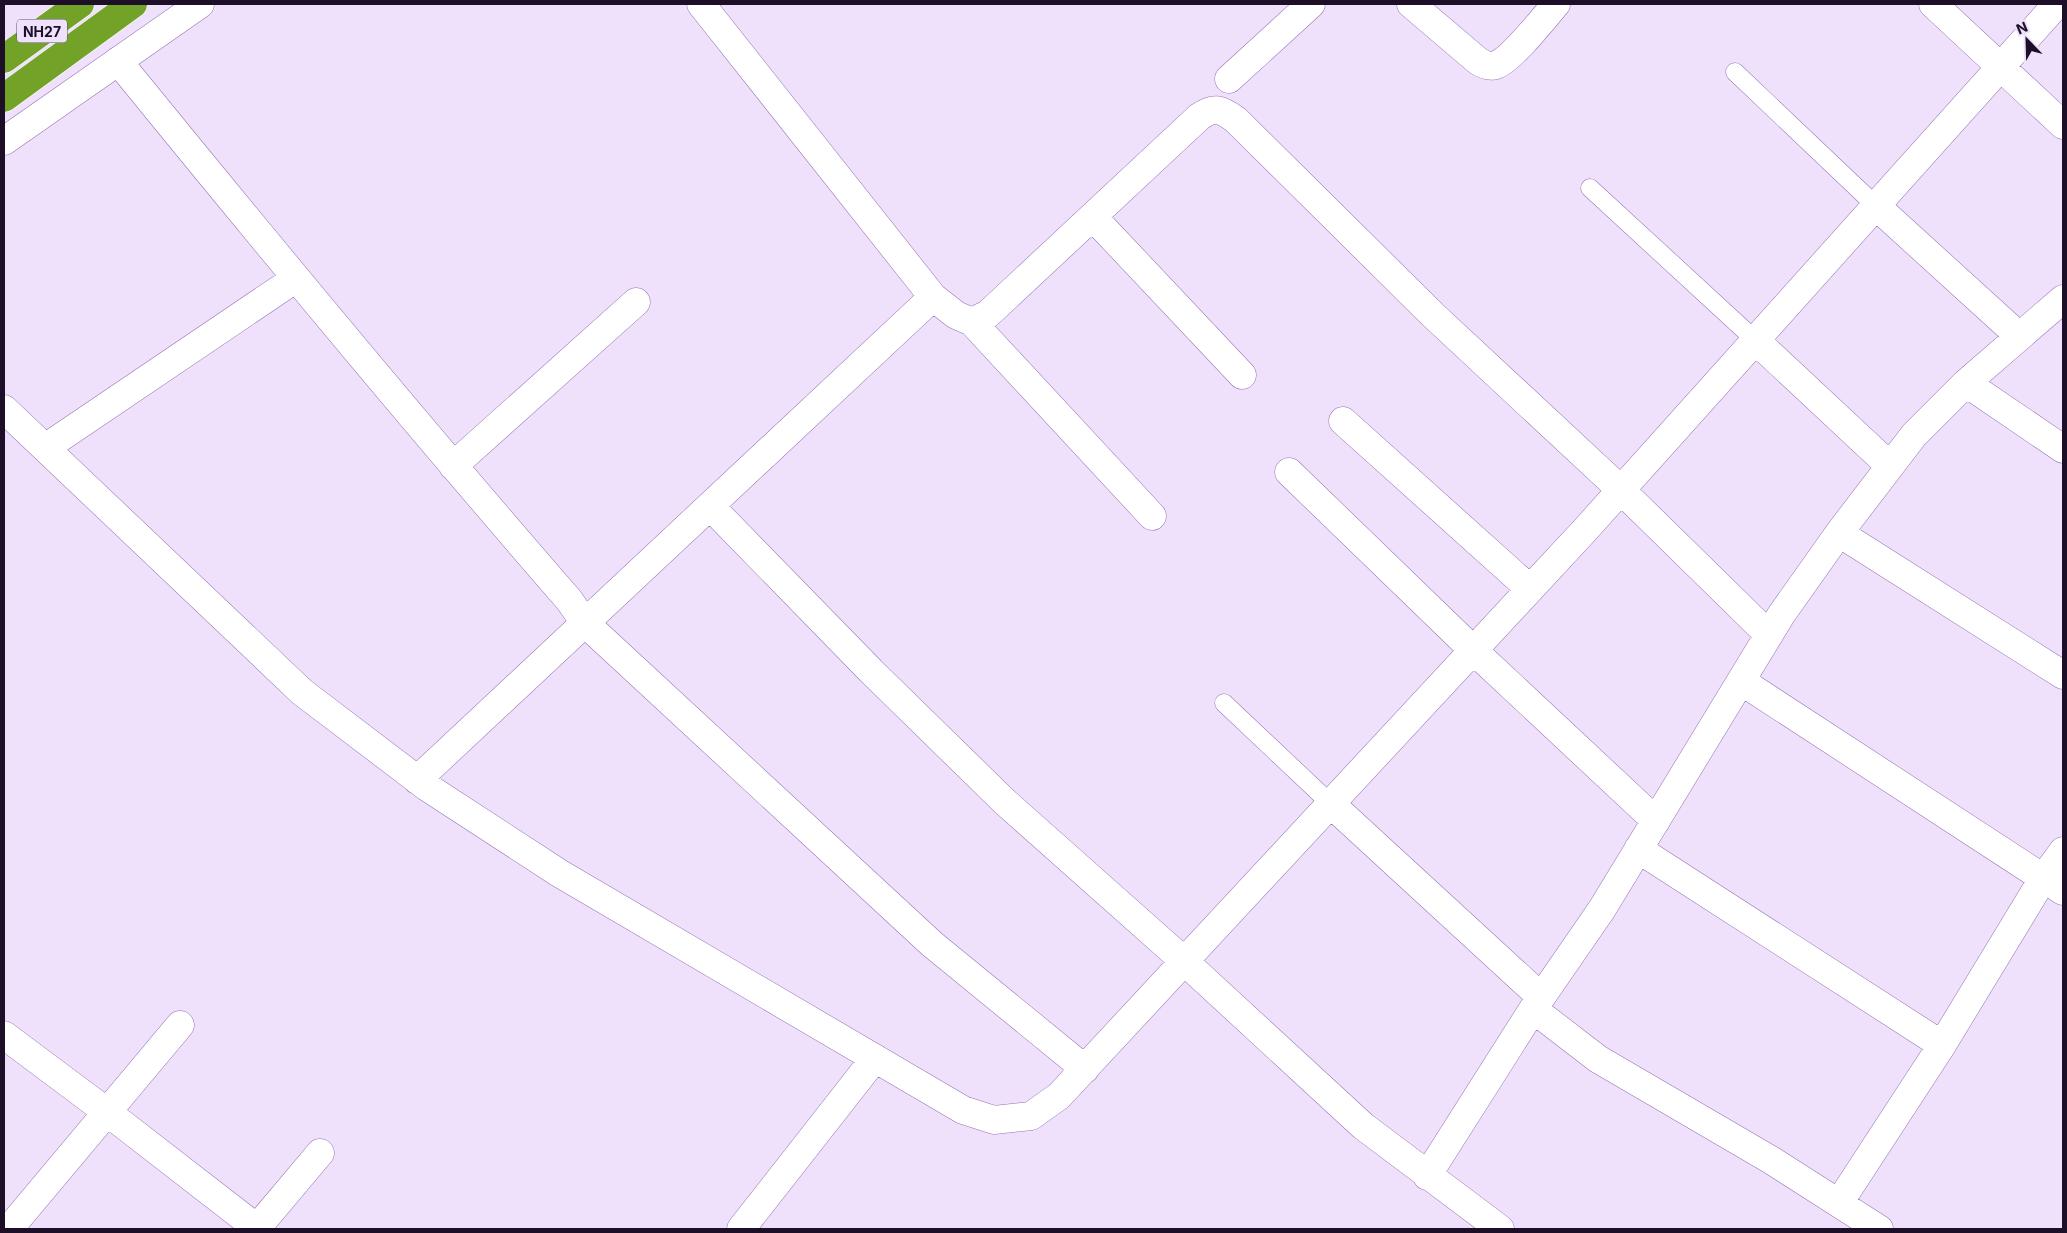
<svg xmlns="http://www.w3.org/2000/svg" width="2067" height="1233" viewBox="0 0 2067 1233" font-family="Inter,sans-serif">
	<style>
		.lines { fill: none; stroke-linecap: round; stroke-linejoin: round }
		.lane-casing { stroke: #9673b2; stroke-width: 19 }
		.street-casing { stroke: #9673b2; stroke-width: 29 }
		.secondary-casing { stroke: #9673b2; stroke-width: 29 }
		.highway-casing { stroke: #fff; stroke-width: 29 }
		.lane { stroke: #fff; stroke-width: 18 }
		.street { stroke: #fff; stroke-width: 28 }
		.secondary { stroke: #fff; stroke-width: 28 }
		.highway { stroke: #73a228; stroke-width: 28 }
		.labels { text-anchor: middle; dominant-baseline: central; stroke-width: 5; stroke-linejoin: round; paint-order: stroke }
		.shield { fill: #efe1fc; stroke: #5c4e67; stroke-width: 1 }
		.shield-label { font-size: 14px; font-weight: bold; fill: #1d0f27 }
	</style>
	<rect width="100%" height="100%" fill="#efe1fc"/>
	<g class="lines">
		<g class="lane-casing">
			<path id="lane" d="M1735,72L1875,205
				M1590,188L1754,339
				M1224,703L1331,804"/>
		</g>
		<g class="street-casing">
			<path id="street" d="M701,4L933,297L956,315L972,322L988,314L1199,117C1215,106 1221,109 1236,120L1433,315L1620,489L1769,635
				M1411,4L1478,61C1484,65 1489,67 1496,65C1511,60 1544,18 1556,4
				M1933,4L2063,125
				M118,61C266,243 415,423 569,600L585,623L932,944L1085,1069
				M1229,79L1311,4
				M1875,205L2019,336
				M1093,217L1242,375
				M972,322L1152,516
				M1754,339L1890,466
				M1966,383L2063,449
				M4,409L302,692L427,787L559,873L963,1110L994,1120L1031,1116L1059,1096L1585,530L2057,4
				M1343,421L1530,589
				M45,448L295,279
				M453,466L636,302
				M1289,472L1473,650L1656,821
				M710,506L871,671L1005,802L1184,961L1363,1126L1500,1229
				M1839,533L2063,675
				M1741,681L2063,891
				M417,780L933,297
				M1331,804L1541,997
				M1638,849L1942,1045
				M1533,1009L1598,1059L1771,1160L1879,1229
				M4,1035L107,1112L258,1229
				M1427,1176L1533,1009L1602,909L1781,615L1839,533L1914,435L1966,383L2063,299
				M1839,1203L1942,1045L2044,877L2063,851
				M9,1229L180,1025
				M256,1229L320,1153
				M741,1229L875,1058"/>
		</g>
		<g class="secondary-casing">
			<path id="secondary" d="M4,141L200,4"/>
		</g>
		<g class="highway-casing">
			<path id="highway" d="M4,59L80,4
				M4,98L133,4"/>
		</g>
		<use href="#lane" class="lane"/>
		<use href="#street" class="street"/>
		<use href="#secondary" class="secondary"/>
		<use href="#highway" class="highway"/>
	</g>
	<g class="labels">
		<rect class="shield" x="17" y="19.5" width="50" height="23" rx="4"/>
		<g class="shield-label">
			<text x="42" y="31">NH27</text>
		</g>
	</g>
	<rect width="2067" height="1233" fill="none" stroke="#1d0f27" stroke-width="10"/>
	<g transform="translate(2027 40) rotate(337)" stroke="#efe1fc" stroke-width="4" paint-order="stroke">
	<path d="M0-4L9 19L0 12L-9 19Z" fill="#1d0f27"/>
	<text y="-8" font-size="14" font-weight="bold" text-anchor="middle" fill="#1d0f27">N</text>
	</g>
</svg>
